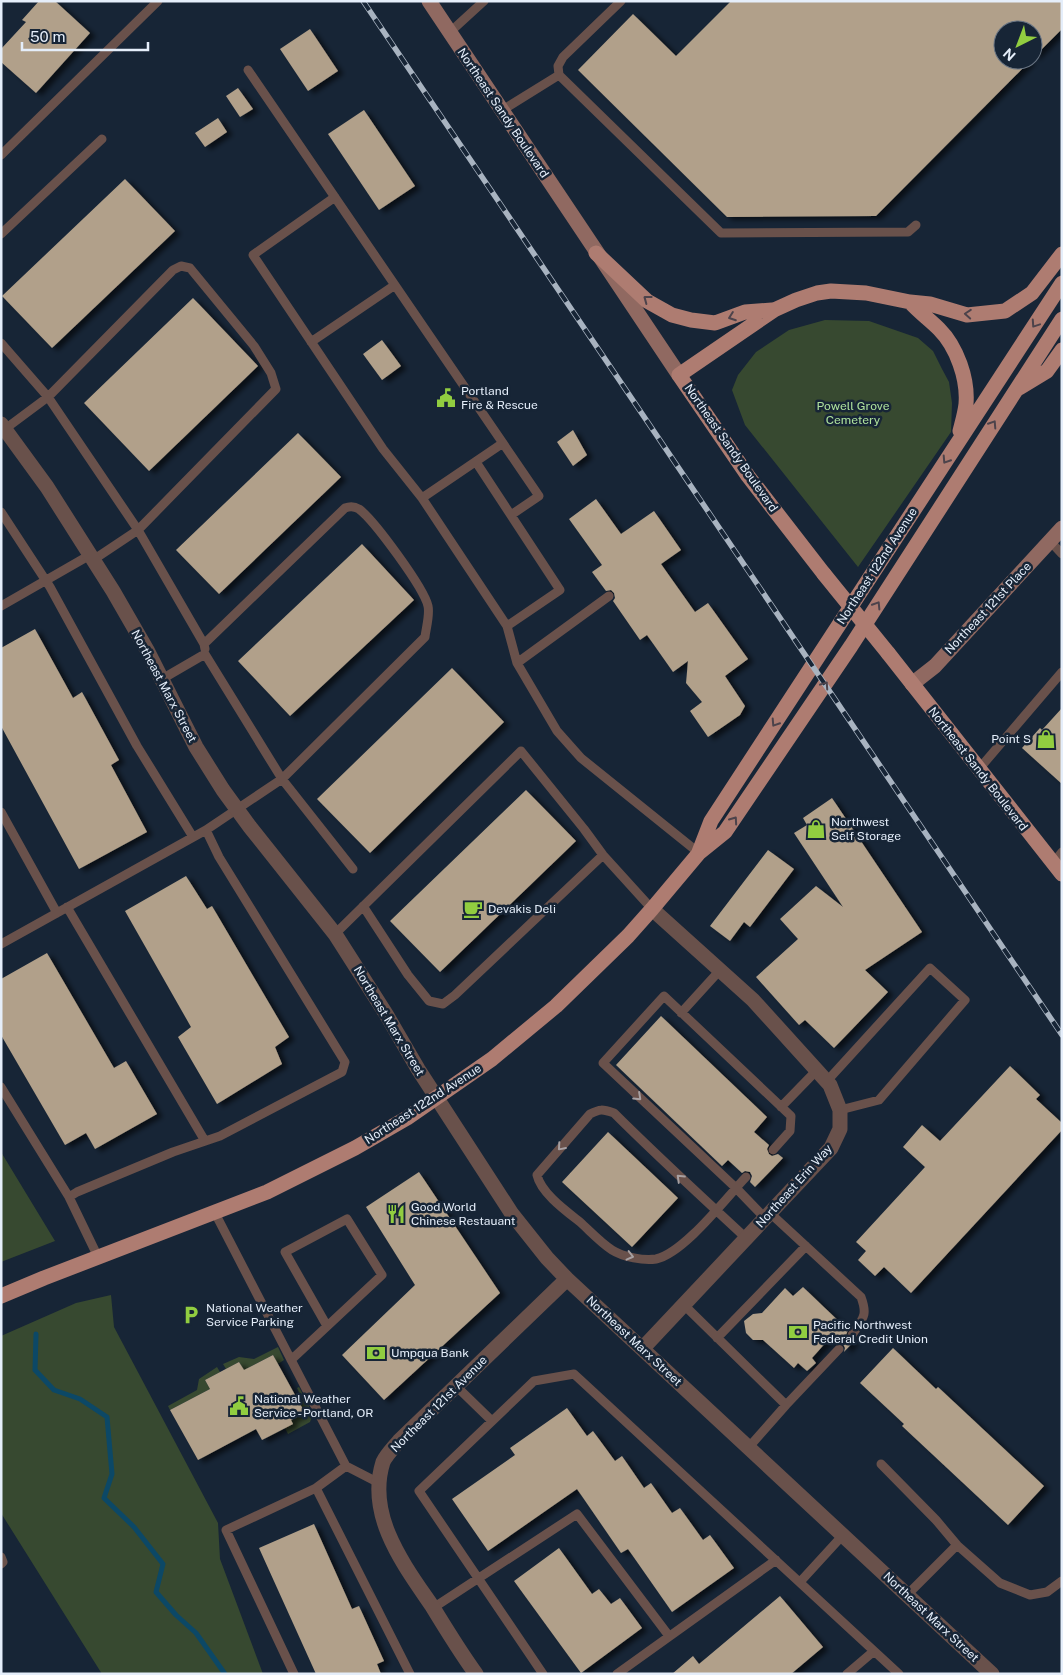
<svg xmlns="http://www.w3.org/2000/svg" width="1063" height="1675" viewBox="0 0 1063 1675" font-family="'Public Sans',sans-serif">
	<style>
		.green { fill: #374930 }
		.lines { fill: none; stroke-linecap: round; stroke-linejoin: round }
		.stream { stroke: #0c4866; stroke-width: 5 }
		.building { fill: #b1a08a; filter: url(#shadow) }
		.lane { stroke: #69514b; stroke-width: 9 }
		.street { stroke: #69514b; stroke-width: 15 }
		.secondary { stroke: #906961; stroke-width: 15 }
		.primary { stroke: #ae7c71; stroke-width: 15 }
		.rail-casing { stroke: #a8b3c0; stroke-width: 5.5 }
		.rail { stroke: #172536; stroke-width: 4; stroke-dasharray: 11; stroke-linecap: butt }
		.primary-bridge { stroke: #ae7c71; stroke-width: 15 }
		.oneway { stroke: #4c434b }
		.oneway2 { stroke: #a7a0a2 }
		.labels { text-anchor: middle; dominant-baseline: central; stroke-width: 5; stroke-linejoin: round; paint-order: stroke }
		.street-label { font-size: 12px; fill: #e5eefa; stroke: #172536 }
		.poi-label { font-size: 12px; fill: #e5eefa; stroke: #172536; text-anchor: start }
		.park-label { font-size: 12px; fill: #afe29d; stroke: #172536 }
	</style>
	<defs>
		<filter id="shadow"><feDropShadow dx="5.5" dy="3" stdDeviation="2.5" flood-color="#0009"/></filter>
	</defs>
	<rect width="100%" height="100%" fill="#172536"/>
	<path class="green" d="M825,320L869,321L918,338L933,351L942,369L949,382L952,403L951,432L858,567L745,425L732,390L738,375L756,352L789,330Z
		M1,1152L55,1241L1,1262Z
		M111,1295L114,1327L218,1523L220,1559L263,1674H102L1,1513V1336L76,1303Z
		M278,1347L284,1360L278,1364L273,1355L244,1370L239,1362L226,1369L223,1364L239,1357L254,1359Z
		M217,1367L220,1372L205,1380L210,1389L170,1410L168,1406L197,1390L199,1379Z
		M299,1387L313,1414L310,1422L288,1434L285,1428L291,1420L304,1413L299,1403L303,1401L297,1388Z"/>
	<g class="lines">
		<path class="stream" d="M36,1334L35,1370L54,1390L80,1399L107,1417L112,1474L104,1498L134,1527L163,1564L156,1592L176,1615L196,1633L225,1674"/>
	</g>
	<path class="building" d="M39,1H55L90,33L36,93L1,62V49L26,22L22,20Z
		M731,1H1062V29L1033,58V30H1003V60H1031L876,216L727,217L578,70L633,14L676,56Z
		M310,29L338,71L308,91L280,49Z
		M238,88L253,109L240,117L226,96Z
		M364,110L415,186L379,210L328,134Z
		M218,118L227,132L205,147L195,133Z
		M125,179L175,231L52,348L2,296Z
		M193,298L258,366L149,471L84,403Z
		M382,340L401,366L382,380L363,354Z
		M573,430L587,455L573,466L557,442Z
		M298,433L341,477L219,594L176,550Z
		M596,499L621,534L654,511L681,550L661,564L695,612L708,603L748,659L725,676L745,706L740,715L708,737L690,711L702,702L686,683L688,661L673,672L647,635L640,640L613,601L615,598L614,593L611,590L606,591L592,572L602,565L569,519Z
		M362,544L414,600L290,716L238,661Z
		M35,629L73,698L82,692L119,760L111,765L147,832L79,869L1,726V648Z
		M452,668L504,722L370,853L317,799Z
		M1062,708V784L1022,748L1040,728L1042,730Z
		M526,790L576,841L440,972L390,921Z
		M832,798L922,932L865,970L888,992L834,1048L805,1020L799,1025L756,977L798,939L780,919L816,886L843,907L794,833L807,825L803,818Z
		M768,850L794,869L750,927L744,922L730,941L710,926Z
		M186,876L207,909L212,906L289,1037L275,1047L282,1064L217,1104L178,1037L191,1027L125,911Z
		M47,953L114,1068L126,1061L157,1114L95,1149L86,1133L65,1145L1,1035V979Z
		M661,1016L767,1117L754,1132L769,1145L767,1149L769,1154L772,1156L778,1154L783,1158L755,1187L750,1182L752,1176L750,1172L745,1171L742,1173L728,1160L722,1166L616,1065Z
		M1010,1066L1040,1095L1036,1099L1062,1123V1130L911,1293L884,1267L875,1276L858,1260L866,1251L856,1242L925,1167L903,1147L922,1125L940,1141Z
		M608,1132L678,1198L632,1247L562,1182Z
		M419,1172L500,1293L384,1400L342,1355L415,1285L366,1207Z
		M803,1287L848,1330L846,1335L848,1340L852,1341L856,1339L844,1352L845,1348L843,1344L838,1343L835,1344L829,1339L812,1358L816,1363L807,1371L798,1363L794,1368L763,1340H753L746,1333L744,1321L753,1314L762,1313L785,1288L793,1296Z
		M893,1348L936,1389L938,1387L1044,1486L1008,1525L902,1426L904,1424L860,1383Z
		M273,1355L305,1413L291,1420L293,1424L262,1440L256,1429L198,1460L170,1410L210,1389L205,1380L239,1362L244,1370Z
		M567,1408L587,1436L593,1431L615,1461L622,1456L644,1488L651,1483L672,1513L680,1508L703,1540L710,1535L734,1568L672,1612L628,1549L621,1553L577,1489L488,1551L452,1499L515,1455L510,1448Z
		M314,1524L352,1609L359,1606L384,1661L377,1664L381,1674H316L259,1548Z
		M559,1548L592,1594L599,1589L611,1604L620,1598L642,1628L581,1673L514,1581Z
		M780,1596L823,1647L791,1674H672L693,1656L699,1664Z"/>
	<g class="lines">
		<path class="lane" d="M449,33L484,1
			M248,70L539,496L511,515
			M559,75L558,66L563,57L621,1
			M501,111L559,75L721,233L908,232L916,225
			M1,155L158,1
			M335,197L253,255L383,449L422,498
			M1,234L102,139
			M181,266L190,268L254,346L271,373L276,389L138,530L48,397L173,270Z
			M311,342L395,285
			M1,343L48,397L5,429
			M503,443L422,498L507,626L517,663L557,731L581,758L699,853
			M476,462L560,590L507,626
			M1,512L50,587L137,746L193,837
			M1050,541L1062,554
			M93,560L138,530L204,644L205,649
			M1,606L90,555
			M517,663L609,596
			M162,679L205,654L282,779L353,869
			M979,769L1062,672
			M1,812L57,913
			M1053,863L1062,852
			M363,906L408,975L429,1001L443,1004L455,995L603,855
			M67,907L205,1141
			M335,934L521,751L584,829L603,855L652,909
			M1,944L206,830
			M681,1013L721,969
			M827,1081L930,968L965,1000L879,1100L840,1110
			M1,1087L69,1197
			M781,1107L817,1070
			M215,1213L346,1466L379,1483
			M770,1213L861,1297C868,1316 863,1318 852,1335
			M765,1218L736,1188L603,1063L664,996L791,1116L790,1131L773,1150
			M746,1238C702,1197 657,1156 614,1113C602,1109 600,1109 590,1114L537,1175C541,1193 566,1211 580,1222C590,1231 600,1242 612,1250C623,1257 644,1261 656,1259C684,1253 726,1198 746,1177
			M98,1257L69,1197L77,1192L173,1152L220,1136L342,1072L345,1062L219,857L206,830L282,779L425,637C426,628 430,615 428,606C424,588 374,520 359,509C354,506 350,506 345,508L204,644
			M684,1305L786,1405
			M717,1338L806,1246
			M291,1360L382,1275L347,1219L285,1252L327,1326
			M456,1386L492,1421
			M749,1447L786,1405L839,1349
			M881,1464L936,1520L957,1545
			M346,1466L316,1488L410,1674
			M1,1557L3,1562L1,1564
			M800,1582L843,1535
			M907,1595L957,1545L1000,1583L1030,1595L1047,1592L1062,1581
			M433,1608L577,1514L669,1636
			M294,1674L226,1530L316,1488
			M543,1674L419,1491L534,1381L574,1374L899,1674
			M617,1674L776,1560
			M847,1674L874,1651"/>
		<path class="street" d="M1,424L47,487L113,591L147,650L196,747L223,790L250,827L335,934L386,1014L418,1069L512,1214L547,1258L567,1279L992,1674
			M643,1348L831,1148L840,1129V1110L830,1085L753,1000L652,909
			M476,1674C460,1652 446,1629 432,1606C404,1565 366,1516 383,1462C386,1455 394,1447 399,1441L567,1279"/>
		<path class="secondary" d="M429,1L679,375
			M912,684L935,666L1062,528"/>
		<path class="primary" d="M596,253L647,301L672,315L691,320L715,323L745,312L772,310
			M910,302C919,312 930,320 939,329C957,347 968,379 966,404C965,413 962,423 960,431
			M1019,388L1047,371L1062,350
			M824,574L748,476L679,375L774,310L796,300L817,293L831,291L866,293L910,302L930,304L967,315L1005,311L1032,293L1062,254
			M888,653L1062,874
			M699,852L711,821L1062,283
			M1,1296L44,1278L267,1192L355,1148L407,1118L492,1059L556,1006L628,936L652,909L699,853L725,832L851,646L1062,319"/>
		<g class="rail-casing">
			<path id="rail" d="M363,1L1062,1035"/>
		</g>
		<use href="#rail" class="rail"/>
		<path class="primary-bridge" d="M824,574L888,653"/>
	</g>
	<defs><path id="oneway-chevron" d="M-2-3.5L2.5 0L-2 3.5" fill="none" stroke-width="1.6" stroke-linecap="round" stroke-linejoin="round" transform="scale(1.25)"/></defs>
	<g class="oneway">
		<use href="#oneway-chevron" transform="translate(647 299) rotate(-143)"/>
		<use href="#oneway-chevron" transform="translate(968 314) rotate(-176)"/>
		<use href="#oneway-chevron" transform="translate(732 317) rotate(160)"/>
		<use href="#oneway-chevron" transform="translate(1035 324) rotate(124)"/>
		<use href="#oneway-chevron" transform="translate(993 424) rotate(-57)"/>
		<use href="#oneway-chevron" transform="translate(946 460) rotate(123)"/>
		<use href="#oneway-chevron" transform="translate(877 605) rotate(-58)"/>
		<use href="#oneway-chevron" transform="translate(825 685) rotate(-56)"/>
		<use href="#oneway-chevron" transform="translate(775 723) rotate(123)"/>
		<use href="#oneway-chevron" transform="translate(734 820) rotate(-55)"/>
	</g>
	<g class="oneway2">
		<use href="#oneway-chevron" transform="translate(638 1097) rotate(43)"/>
		<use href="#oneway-chevron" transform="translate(561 1147) rotate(131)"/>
		<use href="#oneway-chevron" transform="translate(680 1178) rotate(-136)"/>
		<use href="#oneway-chevron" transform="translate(630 1256) rotate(14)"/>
	</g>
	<defs>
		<g id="civic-bare" transform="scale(1.5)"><path d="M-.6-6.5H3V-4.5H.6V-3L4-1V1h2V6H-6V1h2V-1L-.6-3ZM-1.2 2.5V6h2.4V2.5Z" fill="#91cd40" stroke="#172536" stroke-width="2.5" paint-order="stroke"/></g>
		<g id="shop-bare" transform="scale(1.5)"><path d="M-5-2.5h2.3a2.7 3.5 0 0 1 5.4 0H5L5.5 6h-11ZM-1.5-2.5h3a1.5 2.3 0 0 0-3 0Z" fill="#91cd40" stroke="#172536" stroke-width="2.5" paint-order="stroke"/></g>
		<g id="cafe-bare" transform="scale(1.5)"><path d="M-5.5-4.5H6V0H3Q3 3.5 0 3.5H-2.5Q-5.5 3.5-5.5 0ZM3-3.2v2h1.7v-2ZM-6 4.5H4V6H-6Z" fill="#91cd40" stroke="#172536" stroke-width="2.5" paint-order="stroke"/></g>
		<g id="restaurant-bare" transform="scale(1.5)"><path d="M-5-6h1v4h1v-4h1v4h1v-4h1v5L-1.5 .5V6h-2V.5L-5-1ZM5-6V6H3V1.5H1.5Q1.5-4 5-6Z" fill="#91cd40" stroke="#172536" stroke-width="2.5" paint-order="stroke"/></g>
		<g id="parking-bare" transform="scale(1.5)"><path d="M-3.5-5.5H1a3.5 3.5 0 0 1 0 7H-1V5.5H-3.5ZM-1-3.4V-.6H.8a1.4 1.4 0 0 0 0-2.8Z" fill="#91cd40" stroke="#172536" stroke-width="2.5" paint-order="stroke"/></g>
		<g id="bank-bare" transform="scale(1.5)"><path d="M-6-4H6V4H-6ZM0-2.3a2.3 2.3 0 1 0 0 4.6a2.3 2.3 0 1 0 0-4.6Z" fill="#91cd40" stroke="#172536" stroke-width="2.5" paint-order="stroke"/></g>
	</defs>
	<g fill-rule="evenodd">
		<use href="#civic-bare" x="446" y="398"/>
		<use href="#shop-bare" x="1046" y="739"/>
		<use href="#shop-bare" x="816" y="829"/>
		<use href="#cafe-bare" x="473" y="909"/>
		<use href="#restaurant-bare" x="396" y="1214"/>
		<use href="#parking-bare" x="191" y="1315"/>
		<use href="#bank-bare" x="798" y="1332"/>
		<use href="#bank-bare" x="376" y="1353"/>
		<use href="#civic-bare" x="239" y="1406"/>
	</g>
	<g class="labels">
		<g class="street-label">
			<text transform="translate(503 113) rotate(56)">Northeast Sandy Boulevard</text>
			<text transform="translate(731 448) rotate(55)">Northeast Sandy Boulevard</text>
			<text transform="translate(877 566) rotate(-57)">Northeast 122nd Avenue</text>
			<text transform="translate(988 608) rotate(-47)">Northeast 121st Place</text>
			<text transform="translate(164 686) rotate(62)">Northeast Marx Street</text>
			<text transform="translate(978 769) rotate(52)">Northeast Sandy Boulevard</text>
			<text transform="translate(389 1021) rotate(59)">Northeast Marx Street</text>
			<text transform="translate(423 1104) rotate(-33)">Northeast 122nd Avenue</text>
			<text transform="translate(794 1186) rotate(-48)">Northeast Erin Way</text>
			<text transform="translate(634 1341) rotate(43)">Northeast Marx Street</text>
			<text transform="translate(439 1404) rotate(-45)">Northeast 121st Avenue</text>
			<text transform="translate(931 1617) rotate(43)">Northeast Marx Street</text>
		</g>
		<g class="poi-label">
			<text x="461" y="391">Portland<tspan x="461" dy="14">Fire &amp; Rescue</tspan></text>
			<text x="1031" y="739" text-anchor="end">Point S</text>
			<text x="831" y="822">Northwest<tspan x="831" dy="14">Self Storage</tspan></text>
			<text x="488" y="909">Devakis Deli</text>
			<text x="411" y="1207">Good World<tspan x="411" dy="14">Chinese Restauant</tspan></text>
			<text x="206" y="1308">National Weather<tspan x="206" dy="14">Service Parking</tspan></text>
			<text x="813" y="1325">Pacific Northwest<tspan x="813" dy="14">Federal Credit Union</tspan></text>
			<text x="391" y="1353">Umpqua Bank</text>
			<text x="254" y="1399">National Weather<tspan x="254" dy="14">Service - Portland, OR</tspan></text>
		</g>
		<g class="park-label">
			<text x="853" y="406">Powell Grove<tspan x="853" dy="14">Cemetery</tspan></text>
		</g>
	</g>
	<rect width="1063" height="1675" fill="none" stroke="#e5eefa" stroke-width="5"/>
	<g transform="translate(1018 45) rotate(222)"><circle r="24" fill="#172536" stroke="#697584"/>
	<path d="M0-4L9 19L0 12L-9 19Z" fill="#91cd40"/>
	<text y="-8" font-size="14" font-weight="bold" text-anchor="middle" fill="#e5eefa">N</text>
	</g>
	<path d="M22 42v8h126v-8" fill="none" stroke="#e5eefa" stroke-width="2.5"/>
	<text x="30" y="42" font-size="15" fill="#e5eefa" stroke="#172536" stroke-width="4" paint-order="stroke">50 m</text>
</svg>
